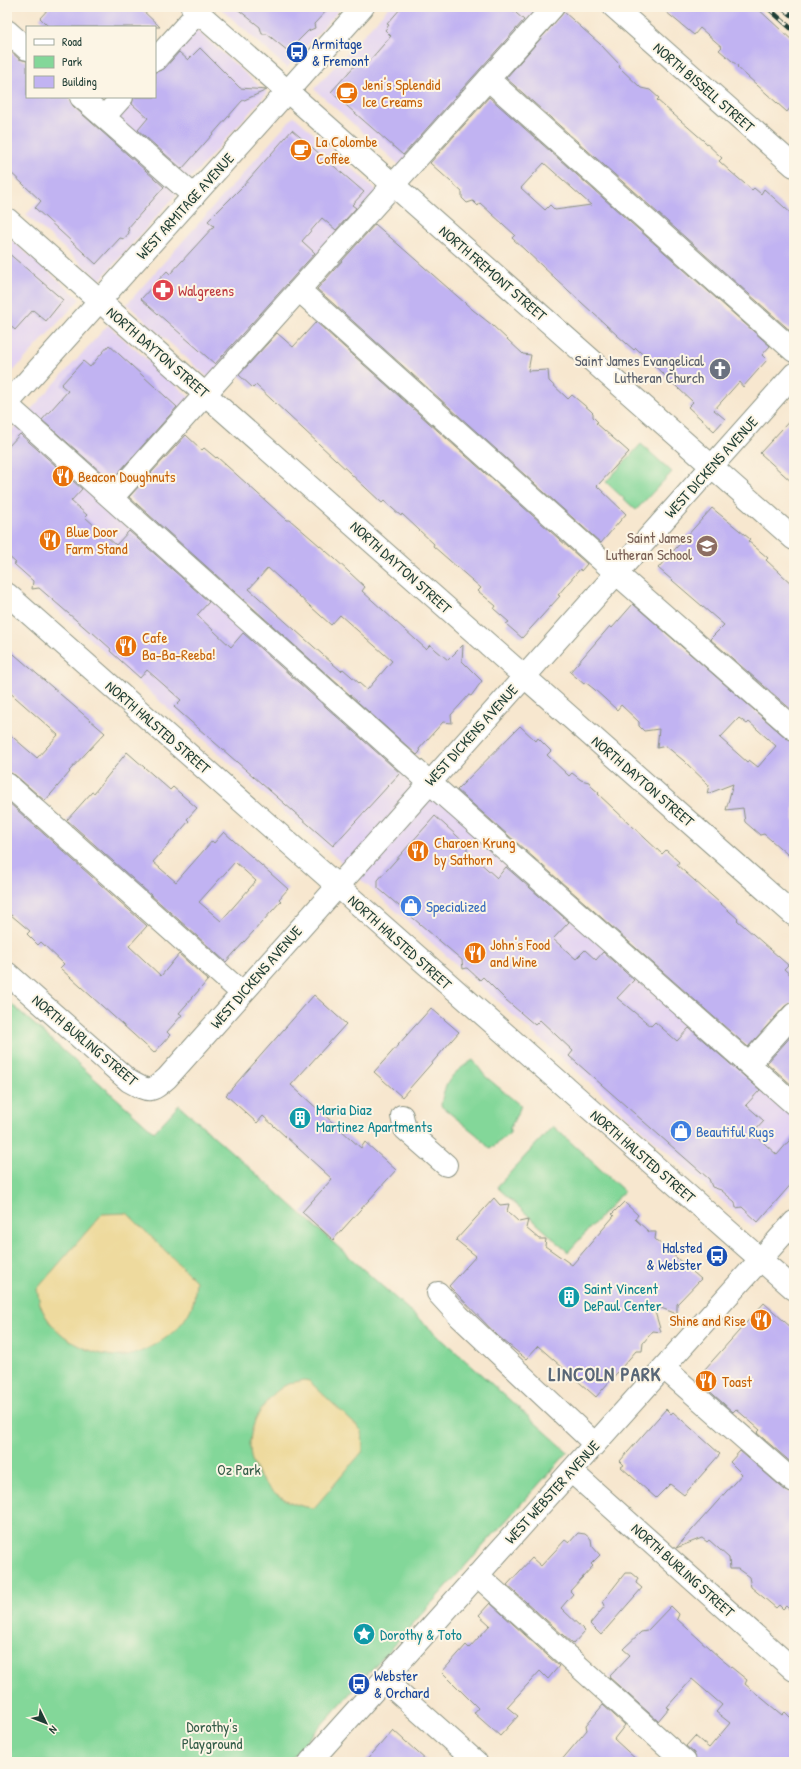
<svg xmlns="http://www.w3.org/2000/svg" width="801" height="1769" viewBox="0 0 801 1769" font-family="'Patrick Hand',sans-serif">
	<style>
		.built { fill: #e3d3f2 }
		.green { fill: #83d799; stroke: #518a66 }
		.sand { fill: #eeda9e; stroke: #868c69 }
		.building { fill: #c1b3f2; fill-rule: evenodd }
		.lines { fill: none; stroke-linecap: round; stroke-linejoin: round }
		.minor-casing { stroke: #8b9282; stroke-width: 24 }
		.major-casing { stroke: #8b9282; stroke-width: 24 }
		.minor { stroke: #fff; stroke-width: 22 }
		.major { stroke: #fff; stroke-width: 22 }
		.rail-casing { stroke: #1f3d34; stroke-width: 4.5 }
		.rail { stroke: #fcf5e5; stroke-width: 3; stroke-dasharray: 9; stroke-linecap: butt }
		.labels { text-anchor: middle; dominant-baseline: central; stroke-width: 4; stroke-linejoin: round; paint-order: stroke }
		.transit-label { font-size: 15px; fill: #164399; stroke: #fcf5e5; text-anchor: start }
		.food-label { font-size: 15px; fill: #c56008; stroke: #fcf5e5; text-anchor: start }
		.street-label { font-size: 15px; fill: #1f3d34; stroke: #fcf5e5 }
		.health-label { font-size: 15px; fill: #be3a42; stroke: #fcf5e5; text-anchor: start }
		.worship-label { font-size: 15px; fill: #5b616d; stroke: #fcf5e5; text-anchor: end }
		.education-label { font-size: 15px; fill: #785e54; stroke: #fcf5e5; text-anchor: end }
		.shop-label { font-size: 15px; fill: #366cbe; stroke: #fcf5e5; text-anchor: start }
		.culture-label { font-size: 15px; fill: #0d838f; stroke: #fcf5e5; text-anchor: start }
		.park-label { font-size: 15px; fill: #335c48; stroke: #fcf5e5 }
		.district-label { font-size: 19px; font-weight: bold; letter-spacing: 1px; fill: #586676; stroke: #fcf5e5 }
	</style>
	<rect width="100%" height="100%" fill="#fcf5e5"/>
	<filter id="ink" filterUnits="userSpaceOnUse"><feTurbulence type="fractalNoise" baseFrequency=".025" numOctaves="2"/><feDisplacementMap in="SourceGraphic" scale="8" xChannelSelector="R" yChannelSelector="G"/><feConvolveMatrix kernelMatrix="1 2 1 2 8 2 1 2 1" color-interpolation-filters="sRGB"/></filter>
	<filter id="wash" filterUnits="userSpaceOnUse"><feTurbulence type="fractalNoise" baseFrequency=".012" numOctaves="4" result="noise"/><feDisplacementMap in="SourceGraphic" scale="16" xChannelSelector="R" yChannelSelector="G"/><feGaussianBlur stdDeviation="0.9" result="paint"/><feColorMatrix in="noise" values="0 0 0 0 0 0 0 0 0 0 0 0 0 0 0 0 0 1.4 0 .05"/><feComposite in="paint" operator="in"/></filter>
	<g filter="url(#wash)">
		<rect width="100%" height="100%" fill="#f7e7cf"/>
		<path class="built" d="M219,7H342L287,68Z
			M389,7H553L406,171L314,89Z
			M189,23L267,93L100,280L26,215L108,121L122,97H155V60Z
			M294,116L383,196L215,384L127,304Z
			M7,236L80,299L7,378Z
			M108,325L197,404L112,498L794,1108V1185L753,1228L28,584L55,553L27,583L7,565V436Z"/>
		<path class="green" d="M641,444L672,472L636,510L606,482Z
			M7,1000L154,1132L179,1105L568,1452L288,1762H7Z
			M473,1060L485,1076L521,1106L510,1128V1133L490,1149L477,1135L441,1106C444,1082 452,1073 473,1060Z
			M553,1126L624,1191L568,1252L497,1187Z"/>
		<path class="sand" d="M127,1213L196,1281C195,1288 195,1296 193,1303C188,1320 173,1334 158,1343C148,1348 138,1354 127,1356C94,1359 51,1337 40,1304C39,1300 38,1294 37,1289L102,1214Z
			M304,1380L309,1381L362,1431L363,1451L314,1508C283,1506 250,1480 250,1446C249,1423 267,1395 286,1385C291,1382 298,1382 304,1380Z"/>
		<g id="blocks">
			<path class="building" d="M50,7H139L160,27H49L40,18Z
				M235,7H330L314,24L315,28L308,31L288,51L267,34H262L260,27Z
				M402,7H509L524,20L403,155L331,92L357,63L363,68L391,36L385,30L389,25L387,24Z
				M660,7H756L794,42V103L787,112L737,67L738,66L719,50L722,47L700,28L694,35Z
				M564,12L600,44L620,65L619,67L641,88L650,90L659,98L657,100L704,141L722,158L719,161L731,172L752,190L754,188L761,194L764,189L794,216V334L506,78Z
				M7,48L19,59L27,61V97H69L73,106L164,187L128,228L129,233L124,239L120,238L96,264L35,208L41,201L7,169Z
				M200,48L240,88L267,90L242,101L182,169L138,130L148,118L132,104L134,97H155V72L164,69L179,52L188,60Z
				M489,97L770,346L762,355L767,360L743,387L739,382L714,410L725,419L714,431L688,407L693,402L664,375L636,348L634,350L618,336L556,279L512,238L515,235L480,203L478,206L473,201L467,203L462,198V192L430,163ZM544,163L591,205L555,210L550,205L545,210L521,188Z
				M292,130L364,192L352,205L356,208L336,230L322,218L302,241L315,253L215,364L141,299L167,271L170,274L214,226L208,221L243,186Z
				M375,224L473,310L492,325L523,354L531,355L528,371L548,370L549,381L568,399L572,395L590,410L593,413V417L598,422L596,423L629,452L597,486L626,514L601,543L317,289Z
				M7,252L63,300L46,321L33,310L15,330L7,323Z
				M316,322L587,564L581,571L580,569L558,595L560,596L522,638L506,624L509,622L494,609L496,606L478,591L481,588L433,546L434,544L402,514L401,516L384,501L382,503L256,385L253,388L239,375L277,333L293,347Z
				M109,345L177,407L111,481L42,420L68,391L61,385L83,361L90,367Z
				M794,416V484L760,453Z
				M20,434L82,489L71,501L87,515L85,517L116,545L129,531L209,602L197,615L231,647L243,633L400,773L333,846L174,707L181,700L147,670L140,678L110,651L111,649L92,632L91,633L39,588L32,589L33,581L14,564L16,563L7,555V448Z
				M186,435L202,450L204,448L216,458L217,457L287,520H290L334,558L365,587L362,591L426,649L430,645L448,660L463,645L462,661L482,681L471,696L469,695L451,715L452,723L443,722L419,749L420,752L417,755L129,497ZM268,568L331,625L340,615L392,661L367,690L343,669L341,671L249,589Z
				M712,508L750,539L748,541L768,558L766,560L794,586V712L710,639L724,625L658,568Z
				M633,604L786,738L794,741V860L764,834L760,835L745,822L743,808L726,810L733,784L707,794L709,785L684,761L666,746L657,748L659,729L644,731L639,726V722L621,705L617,710L594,689L585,682L584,684L570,672L610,626L612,628ZM739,718L747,724L749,722L776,746L758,767L749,760L747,762L720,738Z
				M7,648L105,733L69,771L70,772L45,801L15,775L7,772V732L37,758L58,735L7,690Z
				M520,726L536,741L538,738L551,751L547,755L569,776L572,773L581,780L589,782L593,788L599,793L598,794L662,854L666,850L679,862L677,865L738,919L737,920L788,965L784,969L794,978V1002L785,1006L748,1047L457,790Z
				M127,752L170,790L173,787L197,808L187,819L189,821L153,862L176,882L212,841L214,843L224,832L288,889L279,899L281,901L226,962L67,820L92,792L94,793ZM235,862L256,881L221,921L199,902Z
				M7,801L147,926L129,946L161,976L179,954L208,980L179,1013L182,1015L167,1032L170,1035L154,1053L60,968L64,964L41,942L38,945L27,934L30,931L11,915L7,914Z
				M435,816L467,845V851L497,878L506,867L569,922L553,939L576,959L585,950L596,960L603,952L634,980L617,998L651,1026L655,1022L677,1041L689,1028L760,1090L746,1105L764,1121L753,1133L777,1155L794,1135V1181L758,1222L742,1207L736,1208L735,1202L721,1190L712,1187L709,1179L569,1056L573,1051L540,1020L535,1025L506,1000L483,977L480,980L467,968L463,969L462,960L378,888V880Z
				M314,995L346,1024L291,1085L361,1148L365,1142L396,1170L333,1240L302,1212L332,1179L263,1116L257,1123L226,1095Z
				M431,1008L459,1032L402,1097L374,1072Z
				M794,1033V1087L767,1063Z
				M494,1198L500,1205L509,1204L507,1211L519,1222L528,1220L526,1228L539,1239H546L545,1246L572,1265L614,1216L612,1214L624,1202L638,1215L635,1219L649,1232H656L655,1239L701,1279L677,1304V1314L653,1305L661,1332L653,1331L643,1343L642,1351H636L596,1397L538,1346L526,1359L498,1336L449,1286L476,1256L456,1240Z
				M764,1303L794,1330V1465L757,1433L760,1430L736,1409L733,1412L696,1379Z
				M666,1409L671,1414L673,1412L720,1454L684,1495L670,1484L656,1498L621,1467L624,1465L620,1461Z
				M740,1451L786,1491L794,1494V1614L786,1606L783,1609L779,1605L776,1608L751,1587L749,1577L738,1569H730L729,1558L709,1540L707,1542L702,1538L676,1548L742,1474L730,1462Z
				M578,1533L585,1534L591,1539L592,1546L600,1555L591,1564L593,1566L570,1591L573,1594L561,1608L585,1631L573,1644L507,1585L532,1558L541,1566L565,1540L569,1543Z
				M625,1573H632L638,1578L636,1583L642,1588L601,1635L590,1624L605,1606L603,1601Z
				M490,1603L559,1666L548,1679L540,1671L507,1707L518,1716L500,1736L474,1713L478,1708L442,1672L466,1645L469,1648L490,1625L479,1615Z
				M671,1606L679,1614L677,1619L720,1658L747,1680L745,1684L782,1715L785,1712L794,1721V1762H697L694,1753L686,1746L695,1736L709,1748L730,1723L716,1712L722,1705L692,1679L667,1707L669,1708L658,1721L609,1677L630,1655L623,1649L641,1632L647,1631Z
				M603,1705L625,1725L614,1739L639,1762H560L587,1730L586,1725Z
				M393,1730L428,1762H365Z"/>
		</g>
	</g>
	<g filter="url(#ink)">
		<use href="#blocks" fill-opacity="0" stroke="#8b9282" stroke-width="1"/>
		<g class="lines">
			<g class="minor-casing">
				<path id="minor" d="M192,7L794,539
					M614,7L794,166
					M7,31L27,49
					M155,60L198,12
					M488,79L794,351
					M81,97L194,196
					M104,117L122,97
					M7,219L794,915
					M299,290L616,573L794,729
					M7,405L429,782L794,1104
					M112,498L553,7
					M7,784L242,993
					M7,973L129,1081C149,1092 150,1093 167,1078L794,374
					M749,1064L794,1014
					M402,1116L405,1129L446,1165
					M438,1293L459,1316L595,1444
					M664,1368L794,1482
					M571,1471L794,1670
					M477,1575L685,1762
					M384,1680L476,1762
					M310,1762L794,1222"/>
			</g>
			<g class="major-casing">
				<path id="major" d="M7,404L363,7
					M7,594L794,1289"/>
			</g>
			<use href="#minor" class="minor"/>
			<use href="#major" class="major"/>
			<g class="rail-casing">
				<path id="rail" d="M767,7L794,31
					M782,7L794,17"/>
			</g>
			<use href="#rail" class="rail"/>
		</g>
	</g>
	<defs>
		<g id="bus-disc" transform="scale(1.15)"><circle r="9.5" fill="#1a4fb4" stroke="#fcf5e5"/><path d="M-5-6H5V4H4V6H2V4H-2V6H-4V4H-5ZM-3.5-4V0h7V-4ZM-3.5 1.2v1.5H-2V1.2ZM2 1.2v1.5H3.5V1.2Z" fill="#fff"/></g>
		<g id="cafe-disc" transform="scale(1.15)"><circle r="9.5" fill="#e8710a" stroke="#fcf5e5"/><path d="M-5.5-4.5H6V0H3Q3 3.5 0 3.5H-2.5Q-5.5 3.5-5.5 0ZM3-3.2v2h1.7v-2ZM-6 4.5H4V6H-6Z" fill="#fff"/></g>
		<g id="pharmacy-disc" transform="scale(1.15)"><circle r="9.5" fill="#e0444e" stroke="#fcf5e5"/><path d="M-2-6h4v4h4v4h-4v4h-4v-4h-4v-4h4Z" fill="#fff"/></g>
		<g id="church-disc" transform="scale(1.15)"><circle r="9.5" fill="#6b7280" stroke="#fcf5e5"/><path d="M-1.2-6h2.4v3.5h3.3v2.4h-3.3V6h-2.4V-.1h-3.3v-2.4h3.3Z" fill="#fff"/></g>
		<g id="restaurant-disc" transform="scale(1.15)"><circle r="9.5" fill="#e8710a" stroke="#fcf5e5"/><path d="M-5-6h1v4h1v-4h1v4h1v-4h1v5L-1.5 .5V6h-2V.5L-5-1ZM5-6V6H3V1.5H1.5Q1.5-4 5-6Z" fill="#fff"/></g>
		<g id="school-disc" transform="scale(1.15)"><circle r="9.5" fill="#8d6e63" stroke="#fcf5e5"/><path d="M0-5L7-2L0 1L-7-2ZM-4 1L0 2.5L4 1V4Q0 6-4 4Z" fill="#fff"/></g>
		<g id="shop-disc" transform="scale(1.15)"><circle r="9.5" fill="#3f7fe0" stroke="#fcf5e5"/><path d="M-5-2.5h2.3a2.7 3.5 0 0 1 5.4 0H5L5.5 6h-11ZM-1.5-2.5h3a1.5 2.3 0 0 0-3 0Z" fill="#fff"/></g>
		<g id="building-disc" transform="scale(1.15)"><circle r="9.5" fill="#0f9aa8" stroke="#fcf5e5"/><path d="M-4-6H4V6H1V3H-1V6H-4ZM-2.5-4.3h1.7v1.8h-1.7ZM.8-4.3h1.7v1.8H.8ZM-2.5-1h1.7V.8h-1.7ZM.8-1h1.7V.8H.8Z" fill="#fff"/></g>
		<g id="sight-disc" transform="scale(1.15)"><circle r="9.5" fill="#0f9aa8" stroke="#fcf5e5"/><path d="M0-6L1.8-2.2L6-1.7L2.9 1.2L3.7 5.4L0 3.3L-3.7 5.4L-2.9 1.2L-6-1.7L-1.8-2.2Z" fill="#fff"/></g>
	</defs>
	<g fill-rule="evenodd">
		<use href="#bus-disc" x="297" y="52"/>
		<use href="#cafe-disc" x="347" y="93"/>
		<use href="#cafe-disc" x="301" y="150"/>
		<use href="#pharmacy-disc" x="163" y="290"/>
		<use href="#church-disc" x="720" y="369"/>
		<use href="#restaurant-disc" x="63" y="476"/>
		<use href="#restaurant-disc" x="50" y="540"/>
		<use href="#school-disc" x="707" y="546"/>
		<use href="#restaurant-disc" x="126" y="646"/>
		<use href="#restaurant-disc" x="418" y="851"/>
		<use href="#shop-disc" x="411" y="906"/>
		<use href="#restaurant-disc" x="475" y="953"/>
		<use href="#building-disc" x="300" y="1118"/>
		<use href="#shop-disc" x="681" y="1131"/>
		<use href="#bus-disc" x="717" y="1256"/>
		<use href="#building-disc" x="569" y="1297"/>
		<use href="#restaurant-disc" x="761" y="1320"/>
		<use href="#restaurant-disc" x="706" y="1381"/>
		<use href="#sight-disc" x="364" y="1634"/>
		<use href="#bus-disc" x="359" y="1684"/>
	</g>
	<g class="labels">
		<g class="transit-label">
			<text x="312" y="43">Armitage<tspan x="312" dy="17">&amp; Fremont</tspan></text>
			<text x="702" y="1247" text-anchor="end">Halsted<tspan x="702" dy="17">&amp; Webster</tspan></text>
			<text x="374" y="1675">Webster<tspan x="374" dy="17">&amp; Orchard</tspan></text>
		</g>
		<g class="food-label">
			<text x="362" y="84">Jeni's Splendid<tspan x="362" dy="17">Ice Creams</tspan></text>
			<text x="316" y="141">La Colombe<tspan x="316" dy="17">Coffee</tspan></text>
			<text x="78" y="476">Beacon Doughnuts</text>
			<text x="66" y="531">Blue Door<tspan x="66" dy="17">Farm Stand</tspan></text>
			<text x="142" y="637">Cafe<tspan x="142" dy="17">Ba-Ba-Reeba!</tspan></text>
			<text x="434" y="842">Charoen Krung<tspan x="434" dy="17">by Sathorn</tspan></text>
			<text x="490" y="944">John's Food<tspan x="490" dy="17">and Wine</tspan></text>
			<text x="746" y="1320" text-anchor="end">Shine and Rise</text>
			<text x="722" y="1381">Toast</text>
		</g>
		<g class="street-label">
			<text transform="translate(704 87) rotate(41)">NORTH BISSELL STREET</text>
			<text transform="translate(185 206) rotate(-48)">WEST ARMITAGE AVENUE</text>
			<text transform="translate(493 273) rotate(41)">NORTH FREMONT STREET</text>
			<text transform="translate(158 352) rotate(41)">NORTH DAYTON STREET</text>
			<text transform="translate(711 467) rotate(-48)">WEST DICKENS AVENUE</text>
			<text transform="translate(401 567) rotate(42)">NORTH DAYTON STREET</text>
			<text transform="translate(158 727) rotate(41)">NORTH HALSTED STREET</text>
			<text transform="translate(471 735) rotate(-48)">WEST DICKENS AVENUE</text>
			<text transform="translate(643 781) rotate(41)">NORTH DAYTON STREET</text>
			<text transform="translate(400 942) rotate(42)">NORTH HALSTED STREET</text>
			<text transform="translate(256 977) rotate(-49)">WEST DICKENS AVENUE</text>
			<text transform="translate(85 1040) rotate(40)">NORTH BURLING STREET</text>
			<text transform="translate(643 1156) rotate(41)">NORTH HALSTED STREET</text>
			<text transform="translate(552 1492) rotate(-48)">WEST WEBSTER AVENUE</text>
			<text transform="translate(683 1570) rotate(42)">NORTH BURLING STREET</text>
		</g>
		<g class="health-label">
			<text x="178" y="290">Walgreens</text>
		</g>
		<g class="worship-label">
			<text x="704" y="360">Saint James Evangelical<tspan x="704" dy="17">Lutheran Church</tspan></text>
		</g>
		<g class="education-label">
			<text x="692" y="537">Saint James<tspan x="692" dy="17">Lutheran School</tspan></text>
		</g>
		<g class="shop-label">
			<text x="426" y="906">Specialized</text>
			<text x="696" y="1131">Beautiful Rugs</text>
		</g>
		<g class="culture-label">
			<text x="316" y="1109">Maria Diaz<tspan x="316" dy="17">Martinez Apartments</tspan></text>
			<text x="584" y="1288">Saint Vincent<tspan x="584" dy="17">DePaul Center</tspan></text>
			<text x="380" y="1634">Dorothy &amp; Toto</text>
		</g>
		<g class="park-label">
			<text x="239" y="1469">Oz Park</text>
			<text x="212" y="1726">Dorothy's<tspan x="212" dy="17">Playground</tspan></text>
		</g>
		<g class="district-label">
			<text x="605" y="1374">LINCOLN PARK</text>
		</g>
	</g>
	<rect width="801" height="1769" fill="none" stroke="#fcf5e5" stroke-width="24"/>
	<rect x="26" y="26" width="130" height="72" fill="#fcf5e5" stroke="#a4ab9e"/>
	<rect x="34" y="39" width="20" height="6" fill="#ffffff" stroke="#a4ab9e"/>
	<text x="62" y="46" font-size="12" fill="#1f3d34">Road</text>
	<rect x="34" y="56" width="20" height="12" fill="#83d799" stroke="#a4ab9e"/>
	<text x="62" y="66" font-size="12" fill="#1f3d34">Park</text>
	<rect x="34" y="76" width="20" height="12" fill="#c1b3f2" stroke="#a4ab9e"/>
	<text x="62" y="86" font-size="12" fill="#1f3d34">Building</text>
	<g transform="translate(46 1723) rotate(133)" stroke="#fcf5e5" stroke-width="3" paint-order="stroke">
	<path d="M0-3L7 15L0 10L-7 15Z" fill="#1f3d34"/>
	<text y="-6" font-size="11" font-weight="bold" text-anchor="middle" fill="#1f3d34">N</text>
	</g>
</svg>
